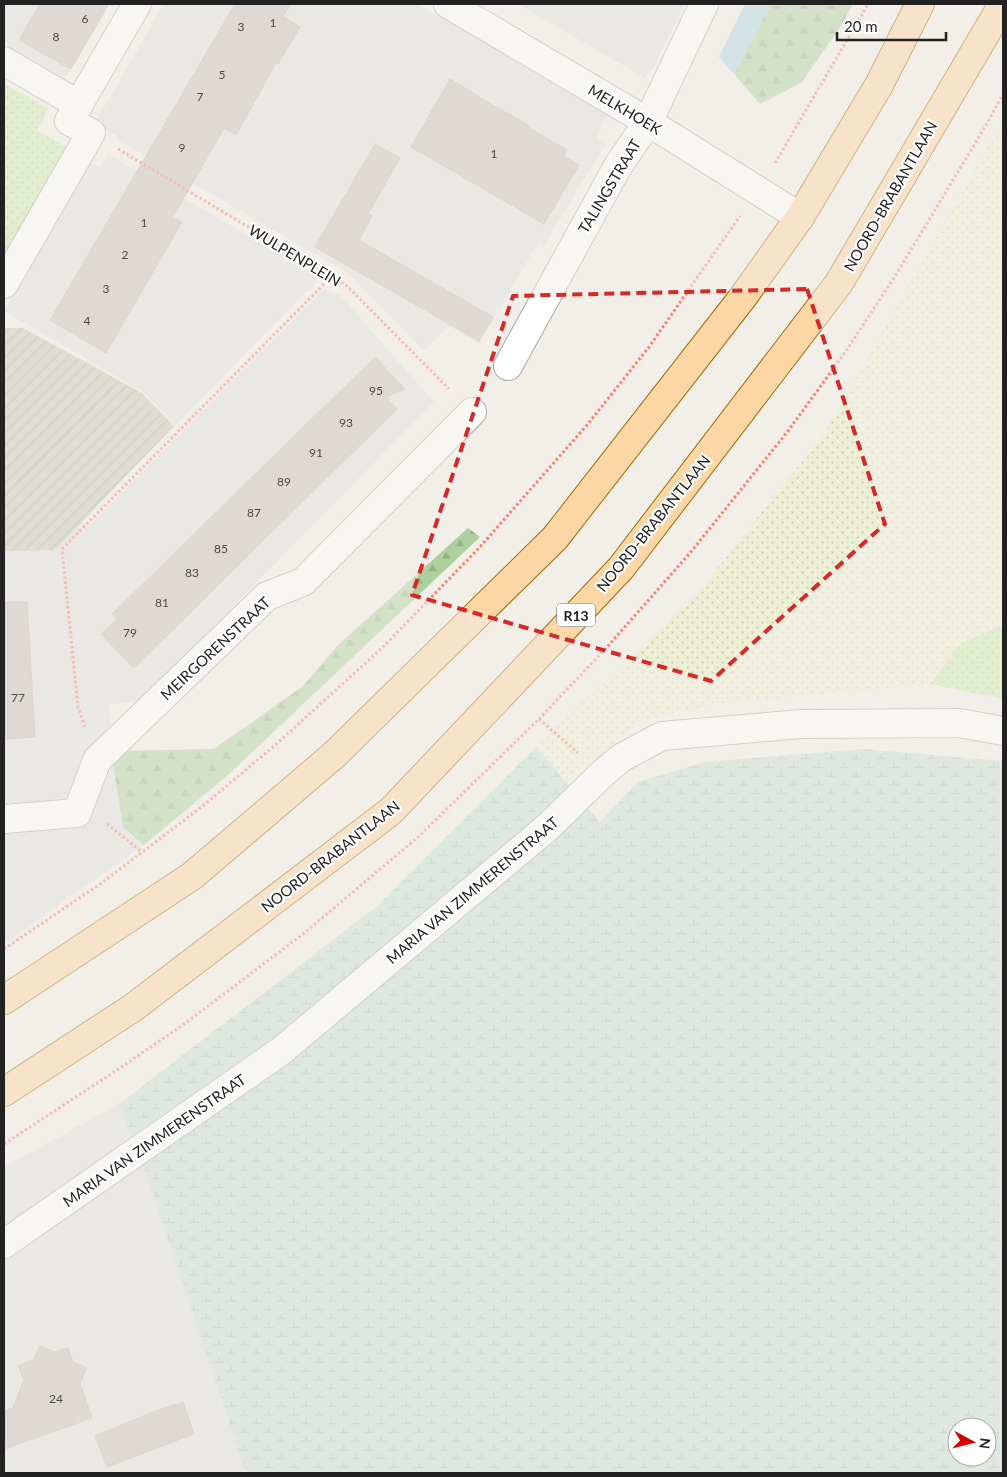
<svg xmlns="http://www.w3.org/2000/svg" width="1007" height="1477" viewBox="0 0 1007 1477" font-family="Lato,sans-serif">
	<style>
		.residential { fill: #e0dfdf }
		.construction { fill: url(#construction-furrows) }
		.farmland { fill: url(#farmland-dots) }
		.grass { fill: url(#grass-dots) }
		.forest { fill: url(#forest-firs) }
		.wetland { fill: url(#wetland-marsh); fill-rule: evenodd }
		.water { fill: #aad3df }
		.building { fill: #c7bfb8; stroke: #c4b6ab }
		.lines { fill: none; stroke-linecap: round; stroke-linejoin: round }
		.street-casing { stroke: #a9a9a9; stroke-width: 30 }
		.primary-casing { stroke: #a06b00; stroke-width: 30 }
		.path { stroke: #fa8072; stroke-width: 3; stroke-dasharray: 2.5 2.5; stroke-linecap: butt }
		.street { stroke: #fff; stroke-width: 28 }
		.primary { stroke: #fcd6a4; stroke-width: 28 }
		.marked { fill: none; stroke: #d62828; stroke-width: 4; stroke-dasharray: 10 6; stroke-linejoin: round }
		.labels { text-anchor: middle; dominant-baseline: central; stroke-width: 4.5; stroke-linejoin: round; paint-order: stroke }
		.number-label { font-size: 12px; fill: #4b4948 }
		.shield { fill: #fff; stroke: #646464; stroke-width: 1 }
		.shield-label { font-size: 14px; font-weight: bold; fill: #222 }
		.street-label { font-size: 15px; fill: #222; stroke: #fff }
	</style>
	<defs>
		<pattern id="construction-furrows" width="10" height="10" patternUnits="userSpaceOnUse" patternTransform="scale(1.25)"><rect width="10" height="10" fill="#c7c7b4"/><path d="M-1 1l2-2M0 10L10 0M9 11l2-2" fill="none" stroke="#abab9a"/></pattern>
		<pattern id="farmland-dots" width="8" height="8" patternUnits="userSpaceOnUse" patternTransform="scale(1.25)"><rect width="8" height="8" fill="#eef0d5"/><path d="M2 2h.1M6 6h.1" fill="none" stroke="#ccceb7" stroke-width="1.8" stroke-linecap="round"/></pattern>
		<pattern id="grass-dots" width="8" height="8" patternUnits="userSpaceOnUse" patternTransform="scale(1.25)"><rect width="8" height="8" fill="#cdebb0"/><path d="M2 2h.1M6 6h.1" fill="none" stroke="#b0c997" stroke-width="1.8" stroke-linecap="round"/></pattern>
		<pattern id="forest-firs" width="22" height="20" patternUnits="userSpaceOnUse" patternTransform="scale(1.25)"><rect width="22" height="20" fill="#add19e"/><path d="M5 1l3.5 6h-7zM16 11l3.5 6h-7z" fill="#95b388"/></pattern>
		<pattern id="wetland-marsh" width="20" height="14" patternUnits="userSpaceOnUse" patternTransform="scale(1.25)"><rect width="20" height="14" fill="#c6e0d4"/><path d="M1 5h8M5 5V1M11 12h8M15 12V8" fill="none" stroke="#aac0b6"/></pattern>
	</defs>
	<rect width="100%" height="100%" fill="#f2efe9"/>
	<path class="residential" d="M4,4H109L65,78L4,43Z
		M164,4H417L607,115L597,138L606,143L544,246L538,243L479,344L449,326L424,351L347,272L117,140V136L95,123Z
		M518,4H685L654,66L645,78Z
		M108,154L318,276L315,281L316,282L176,425L143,392L4,311L90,162L100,167Z
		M324,289L340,295L434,402L140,701L108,704L123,827L144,845L4,943V532L85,523L87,528Z
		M119,1104L146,1174L246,1473H4V1167Z"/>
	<path class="construction" d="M4,328H23L142,393L174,426L55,550L4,551Z"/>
	<path class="farmland" d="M1003,120V625L961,643L930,684L719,703L640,722L567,783L536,747L700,590L826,431Z"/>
	<path class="grass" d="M4,83L48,109L37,130L68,148L4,263Z
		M1003,625V699L930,684L961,643Z"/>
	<path class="forest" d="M771,4H853L841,26L801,83L760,104L734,74Z
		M468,528L480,537L227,776L144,845L123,827L111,751L214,749L303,686L337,646Z"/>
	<path class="wetland" d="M536,747L600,822L638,782L705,762L864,749L1003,761V1473H246L146,1174L119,1104L377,906ZM957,1427H987V1457H957Z"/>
	<path class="water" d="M745,4H771L734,74L719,57Z"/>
	<path class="building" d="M40,4H109L71,69L19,40Z
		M235,4H291L283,16L300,27L278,64L276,63L236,135L224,128L173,217L182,222L106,353L50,320Z
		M450,79L475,94V95L530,126L529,128L567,150L563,156L579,165L544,224L411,147Z
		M375,144L400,158L368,214L372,216L359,240L493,317L479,341L315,247Z
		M375,357L405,389L386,397L397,409L134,668L101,634L117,619L112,614Z
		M4,602H27L35,737L4,739Z
		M40,1346L54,1352L68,1348L73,1362L87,1368L80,1383L92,1418L4,1449V1411L13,1408L24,1379L18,1366L33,1360Z
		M183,1402L194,1434L107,1467L95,1436L153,1412Z"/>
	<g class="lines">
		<g class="street-casing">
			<path id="street" d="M448,4L648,122L800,217
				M4,61L79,105
				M4,284L91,133L69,121L137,4
				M508,366L618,166L648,122L704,4
				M4,819L77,813L97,760L267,596L303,582L472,412
				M4,1244L281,1051L549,826L602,774L621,758L662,736L801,724L959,723L1003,731"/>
		</g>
		<g class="primary-casing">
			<path id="primary" d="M4,1000L192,876L334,755L555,538L743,297L800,217L879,85L920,4
				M4,1092L134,1007L391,811L621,568L839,283L1003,4"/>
		</g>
		<path class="path" d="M118,149L347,286L449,389
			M775,163L868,4
			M539,719L578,753
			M85,727L78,707L62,549L332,276
			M107,824L142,852
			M4,949L103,882L204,805L273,747L382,648L479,548L587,425L649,347L740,216
			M4,1144L111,1074L183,1025L303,934L417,838L539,719L608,646L690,553L788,431L846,351L897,273L985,127L1003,94"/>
		<use href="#street" class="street"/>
		<use href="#primary" class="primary"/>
	</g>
	<path d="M0 0H1007V1477H0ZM807,289L885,524L711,681L412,595L513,296Z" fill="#f2efe9" fill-opacity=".55" fill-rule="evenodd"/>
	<path class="marked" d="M807,289L885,524L711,681L412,595L513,296Z"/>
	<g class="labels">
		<g class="number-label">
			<text x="85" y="18">6</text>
			<text x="273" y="22">1</text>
			<text x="241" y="26">3</text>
			<text x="56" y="36">8</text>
			<text x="222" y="74">5</text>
			<text x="200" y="96">7</text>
			<text x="182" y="147">9</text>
			<text x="494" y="153">1</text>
			<text x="144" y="222">1</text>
			<text x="125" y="254">2</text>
			<text x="106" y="288">3</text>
			<text x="87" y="320">4</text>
			<text x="376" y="390">95</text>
			<text x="346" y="422">93</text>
			<text x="316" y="452">91</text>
			<text x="284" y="481">89</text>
			<text x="254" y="512">87</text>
			<text x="221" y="548">85</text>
			<text x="192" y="572">83</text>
			<text x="162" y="602">81</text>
			<text x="130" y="632">79</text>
			<text x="18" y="697">77</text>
			<text x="56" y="1398">24</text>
		</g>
		<rect class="shield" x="557" y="603.5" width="38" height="23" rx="4"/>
		<g class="shield-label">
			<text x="576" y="615">R13</text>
		</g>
		<g class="street-label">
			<text transform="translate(625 109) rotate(31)">MELKHOEK</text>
			<text transform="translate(609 186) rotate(-59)">TALINGSTRAAT</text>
			<text transform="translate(890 196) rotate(-60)">NOORD-BRABANTLAAN</text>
			<text transform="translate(295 255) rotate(31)">WULPENPLEIN</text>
			<text transform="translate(653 523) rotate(-51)">NOORD-BRABANTLAAN</text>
			<text transform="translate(215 648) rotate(-43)">MEIRGORENSTRAAT</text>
			<text transform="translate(330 856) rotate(-38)">NOORD-BRABANTLAAN</text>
			<text transform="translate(472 890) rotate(-40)">MARIA VAN ZIMMERENSTRAAT</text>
			<text transform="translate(154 1140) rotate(-35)">MARIA VAN ZIMMERENSTRAAT</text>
		</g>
	</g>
	<rect width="1007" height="1477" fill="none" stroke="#222222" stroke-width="10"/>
	<g transform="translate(972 1442) rotate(97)"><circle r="24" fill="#ffffff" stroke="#a7a7a7"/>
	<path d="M0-4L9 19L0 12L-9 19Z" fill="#d40000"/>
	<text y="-8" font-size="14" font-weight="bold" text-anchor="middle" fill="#222222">N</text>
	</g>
	<path d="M837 32v8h109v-8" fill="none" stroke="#222222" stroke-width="2.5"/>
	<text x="844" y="32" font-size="15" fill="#222222" stroke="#ffffff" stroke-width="4" paint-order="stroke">20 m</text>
</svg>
